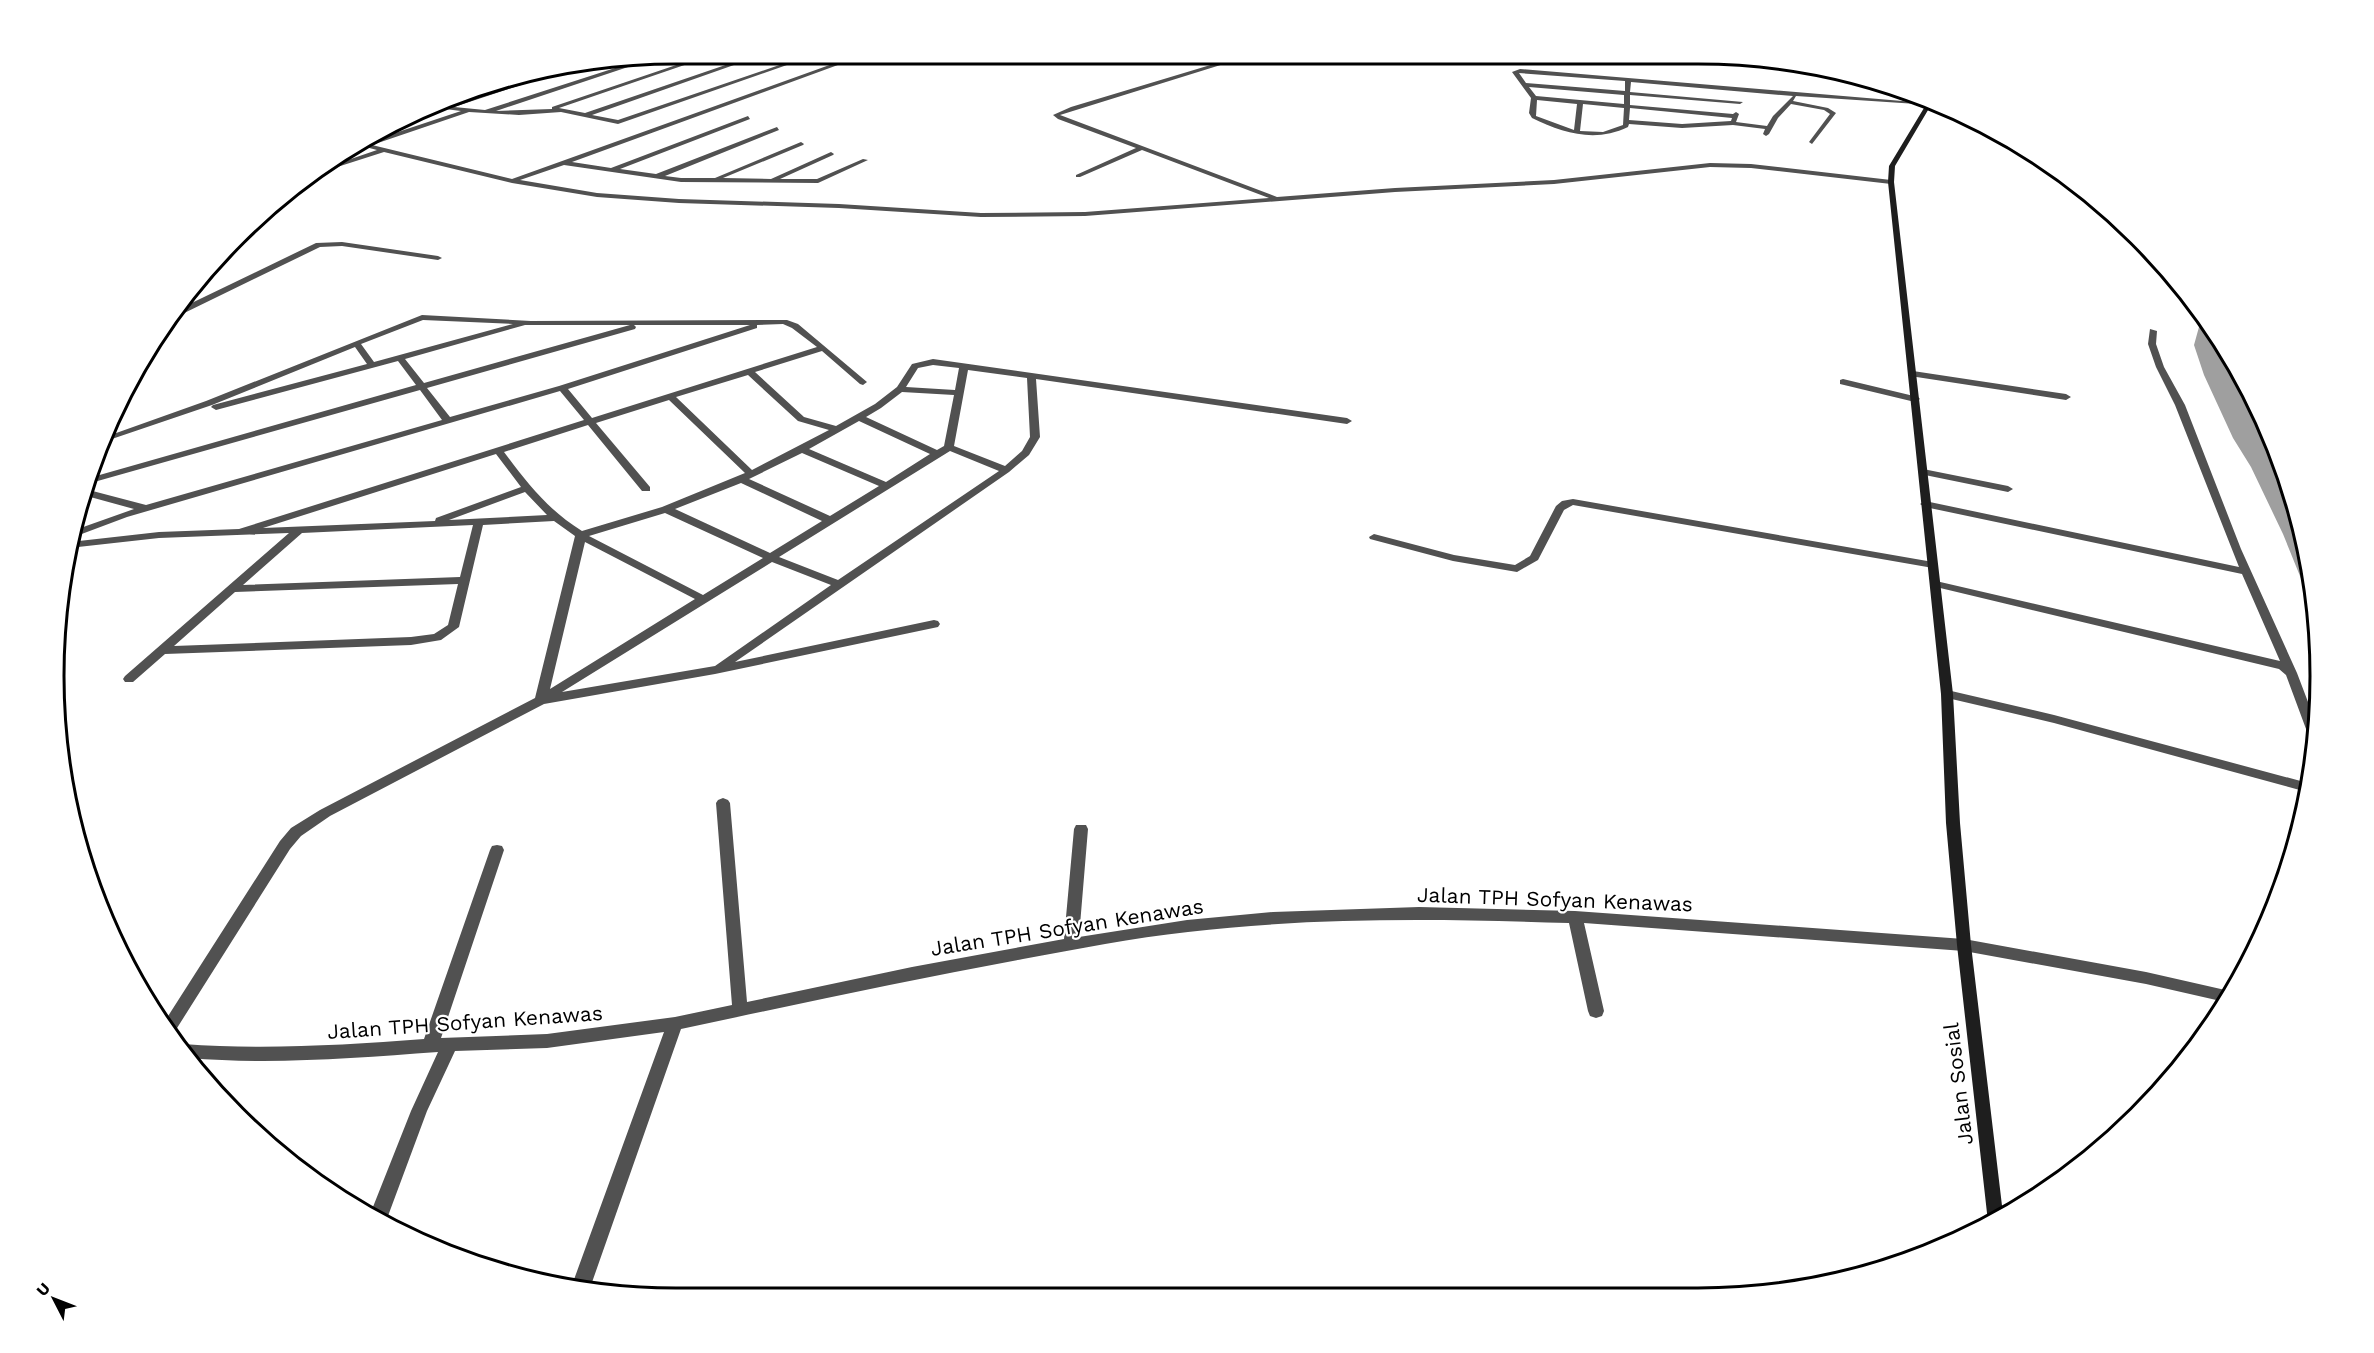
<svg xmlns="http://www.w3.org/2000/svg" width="2374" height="1353" viewBox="0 0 2374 1353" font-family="'Work Sans',sans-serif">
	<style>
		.water { fill: #9f9f9f }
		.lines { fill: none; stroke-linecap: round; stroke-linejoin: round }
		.street { fill: #515151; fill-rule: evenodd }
		.secondary { fill: #1e1e1e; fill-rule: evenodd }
		.labels { text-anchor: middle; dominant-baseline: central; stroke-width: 4.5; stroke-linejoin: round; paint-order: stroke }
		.near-street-label { font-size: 21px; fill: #000; stroke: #fff }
		.rim { fill: none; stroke: #000; stroke-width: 3 }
	</style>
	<rect width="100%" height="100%" fill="#fff"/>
	<path class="water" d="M2205,319L2256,401L2299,516L2313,600L2302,581L2283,534L2251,467L2233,438L2204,375L2194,345L2199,327Z"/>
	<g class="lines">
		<path class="street" d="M1237,57L1243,58L1060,115L1277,197L1395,188L1554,180L1710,163L1751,164L1891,180L1894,182L1891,184L1751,168L1710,167L1554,184L1395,192L1085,216L981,217L839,208L679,203L597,197L512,183L384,152L306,177L316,171L377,150L358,145L362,143H365L461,111L429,107L434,105L447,106L595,59H600L454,107L485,110L643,59H652L496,111L552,109V107L694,59H702L559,108L585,113L743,59H751L592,115L618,120L797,59H804L618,124L561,112L519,115L469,112L372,145L512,179L849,58H857L572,162L611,168L748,116L750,119L620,169L656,174L777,127L779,130L665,176L681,178H715L801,142L804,144L803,145L723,178L771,179L831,152L834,154L833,155L780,179H817L863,159L868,160L818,183L681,182L564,165L520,180L597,193L679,199L839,204L981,213L1085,212L1269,198L1142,150L1080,177H1076V175L1136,148L1058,119L1053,115L1071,107Z
			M1520,69L1926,103L1932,105L1796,96L1793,101L1828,108L1836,113L1812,144L1809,142L1830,114L1824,110L1791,104L1778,118L1769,134L1766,136L1763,134L1765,129L1733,125L1682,128L1629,124L1628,127C1595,143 1563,133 1532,118L1529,113L1531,98L1512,72ZM1519,73L1625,81V91L1526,83ZM1631,82L1793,96L1773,116L1767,126L1736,122L1739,114L1736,112L1733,114L1630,105V95L1740,104L1743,102L1630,92ZM1529,87L1624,95V104L1536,96ZM1537,100L1577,104L1574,130L1536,116ZM1583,104L1624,108L1623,125L1603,132L1580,131ZM1630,108L1732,118L1731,121L1682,124L1629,120Z
			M342,242L438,256L442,258L438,260L342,246L320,247L174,318H169L175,311L316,243Z
			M422,315L531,321L787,320L798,324L867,382L863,385L860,384L822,351L755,372L804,417L836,426L875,404L897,387L912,364L933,359L1347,418L1352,421L1347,424L1036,379L1040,437L1029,455L1009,472L735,662L934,620L938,621L940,624L938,627L715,674L544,704L330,816L301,836L290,849L172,1036L163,1024L280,841L291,828L320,810L535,698L575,536L554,521L483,525L459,627L441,640L411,645L165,654L133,682H125L123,679L125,676L289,533L159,538L69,548L70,542L159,532L239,529L584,420L560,391L127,517L71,538L72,531L134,509L83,495L85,489L146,505L442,420L420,390L87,484L89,478L416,385L398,361L216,410L211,407L213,405L367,364L355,347L212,405L103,442L105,437L206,401ZM423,320L513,324L374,362L361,344ZM783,324L792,328L817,347L592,418L568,389L757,328V325ZM525,325H630L424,383L405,359ZM634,325H750L559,386L450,417L427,388L635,329L636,327ZM933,365L959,368L955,390L906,387L918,368ZM968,370L1027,378L1030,437L1022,451L1005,466L954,446ZM748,375L798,421L829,430L752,470L676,397ZM902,392L954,395L944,446L937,450L866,417L881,408ZM669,400L745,473L662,507L582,531C548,510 527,483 504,452L588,425L642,491H650V487L596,423ZM859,421L930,454L886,482L809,449ZM950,451L999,471L838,580L779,557ZM802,453L879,486L830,516L749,479ZM496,454L521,487L436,518L435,521L263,528ZM741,483L822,521L770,553L675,509ZM525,492L547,515L449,520ZM665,513L763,558L703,595L589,536ZM473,525L460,577L243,585L302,533ZM585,542L695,599L550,689ZM772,562L831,585L715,666L562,692ZM458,584L448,625L434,634L411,637L174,646L235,592Z
			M2150,329L2157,331L2156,344L2164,367L2185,405L2241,549L2297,673L2316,723L2315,741L2311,740L2309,737L2286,675L2279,669L1936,587L1930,584L1936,581L2280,661L2242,574L1925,507L1920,504L1925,501L2239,567L2175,405L2156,367L2148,344Z
			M1913,371L2066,394L2071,397L2066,400L1910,376V372Z
			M1843,379L1918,397L1920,399L1915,402L1840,384V380Z
			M1923,469L2008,486L2013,489L2008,492L1920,474V470Z
			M1573,499L1933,562L1938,565L1933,568L1573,505L1564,510L1538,560L1517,572L1453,561L1370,539L1369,537L1374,534L1454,555L1515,565L1530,556L1556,506L1562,501Z
			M1947,690L2054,715L2308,783L2307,792L2054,723L1943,697L1941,694L1943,691Z
			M723,798L728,800L730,803L747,1002L912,967L1064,939L1074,829L1076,825H1086L1088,829L1079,937L1187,920L1273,912L1419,907L1575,911L1964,939L2146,972L2234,992L2225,1002L2146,984L1964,951L1584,923L1604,1011L1602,1016L1596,1018L1590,1016L1588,1011L1569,923C1442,919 1315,917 1188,932C1133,938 1077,949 1023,959C908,980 794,1005 681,1029L590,1288L572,1285L664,1032L547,1048L455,1051L427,1111L385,1224L369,1217L411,1111L438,1052C355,1058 272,1065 188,1058L179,1046L183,1044C264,1050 344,1045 424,1039L490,850L492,846L497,845L502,846L504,850L441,1038L547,1034L675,1017L732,1005L716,803L718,800Z"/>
		<path class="secondary" d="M1927,103L1931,105L1895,166L1894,182L1953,694L1960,823L1971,945L2003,1214L1988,1222L1957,945L1946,823L1941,694L1888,182L1889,166Z"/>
	</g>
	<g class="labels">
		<g class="near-street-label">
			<text transform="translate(1555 899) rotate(2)">Jalan TPH Sofyan Kenawas</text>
			<text transform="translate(1067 927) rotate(-9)">Jalan TPH Sofyan Kenawas</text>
			<text transform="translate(465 1022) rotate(-4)">Jalan TPH Sofyan Kenawas</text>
			<text transform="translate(1958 1084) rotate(-97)">Jalan Sosial</text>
		</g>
	</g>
	<path d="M0 0H2374V1353H0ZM676 64H1698A612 612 0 0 1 2310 676V676A612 612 0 0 1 1698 1288H676A612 612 0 0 1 64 676V676A612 612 0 0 1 676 64Z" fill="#fff" fill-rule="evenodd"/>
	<path class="rim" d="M676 64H1698A612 612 0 0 1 2310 676V676A612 612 0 0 1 1698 1288H676A612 612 0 0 1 64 676V676A612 612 0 0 1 676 64Z"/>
	<g transform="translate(54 1299) rotate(312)" stroke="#ffffff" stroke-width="4.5" paint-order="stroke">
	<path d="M0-4.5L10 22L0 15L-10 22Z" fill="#000000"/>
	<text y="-9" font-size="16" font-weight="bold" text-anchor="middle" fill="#000000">U</text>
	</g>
</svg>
